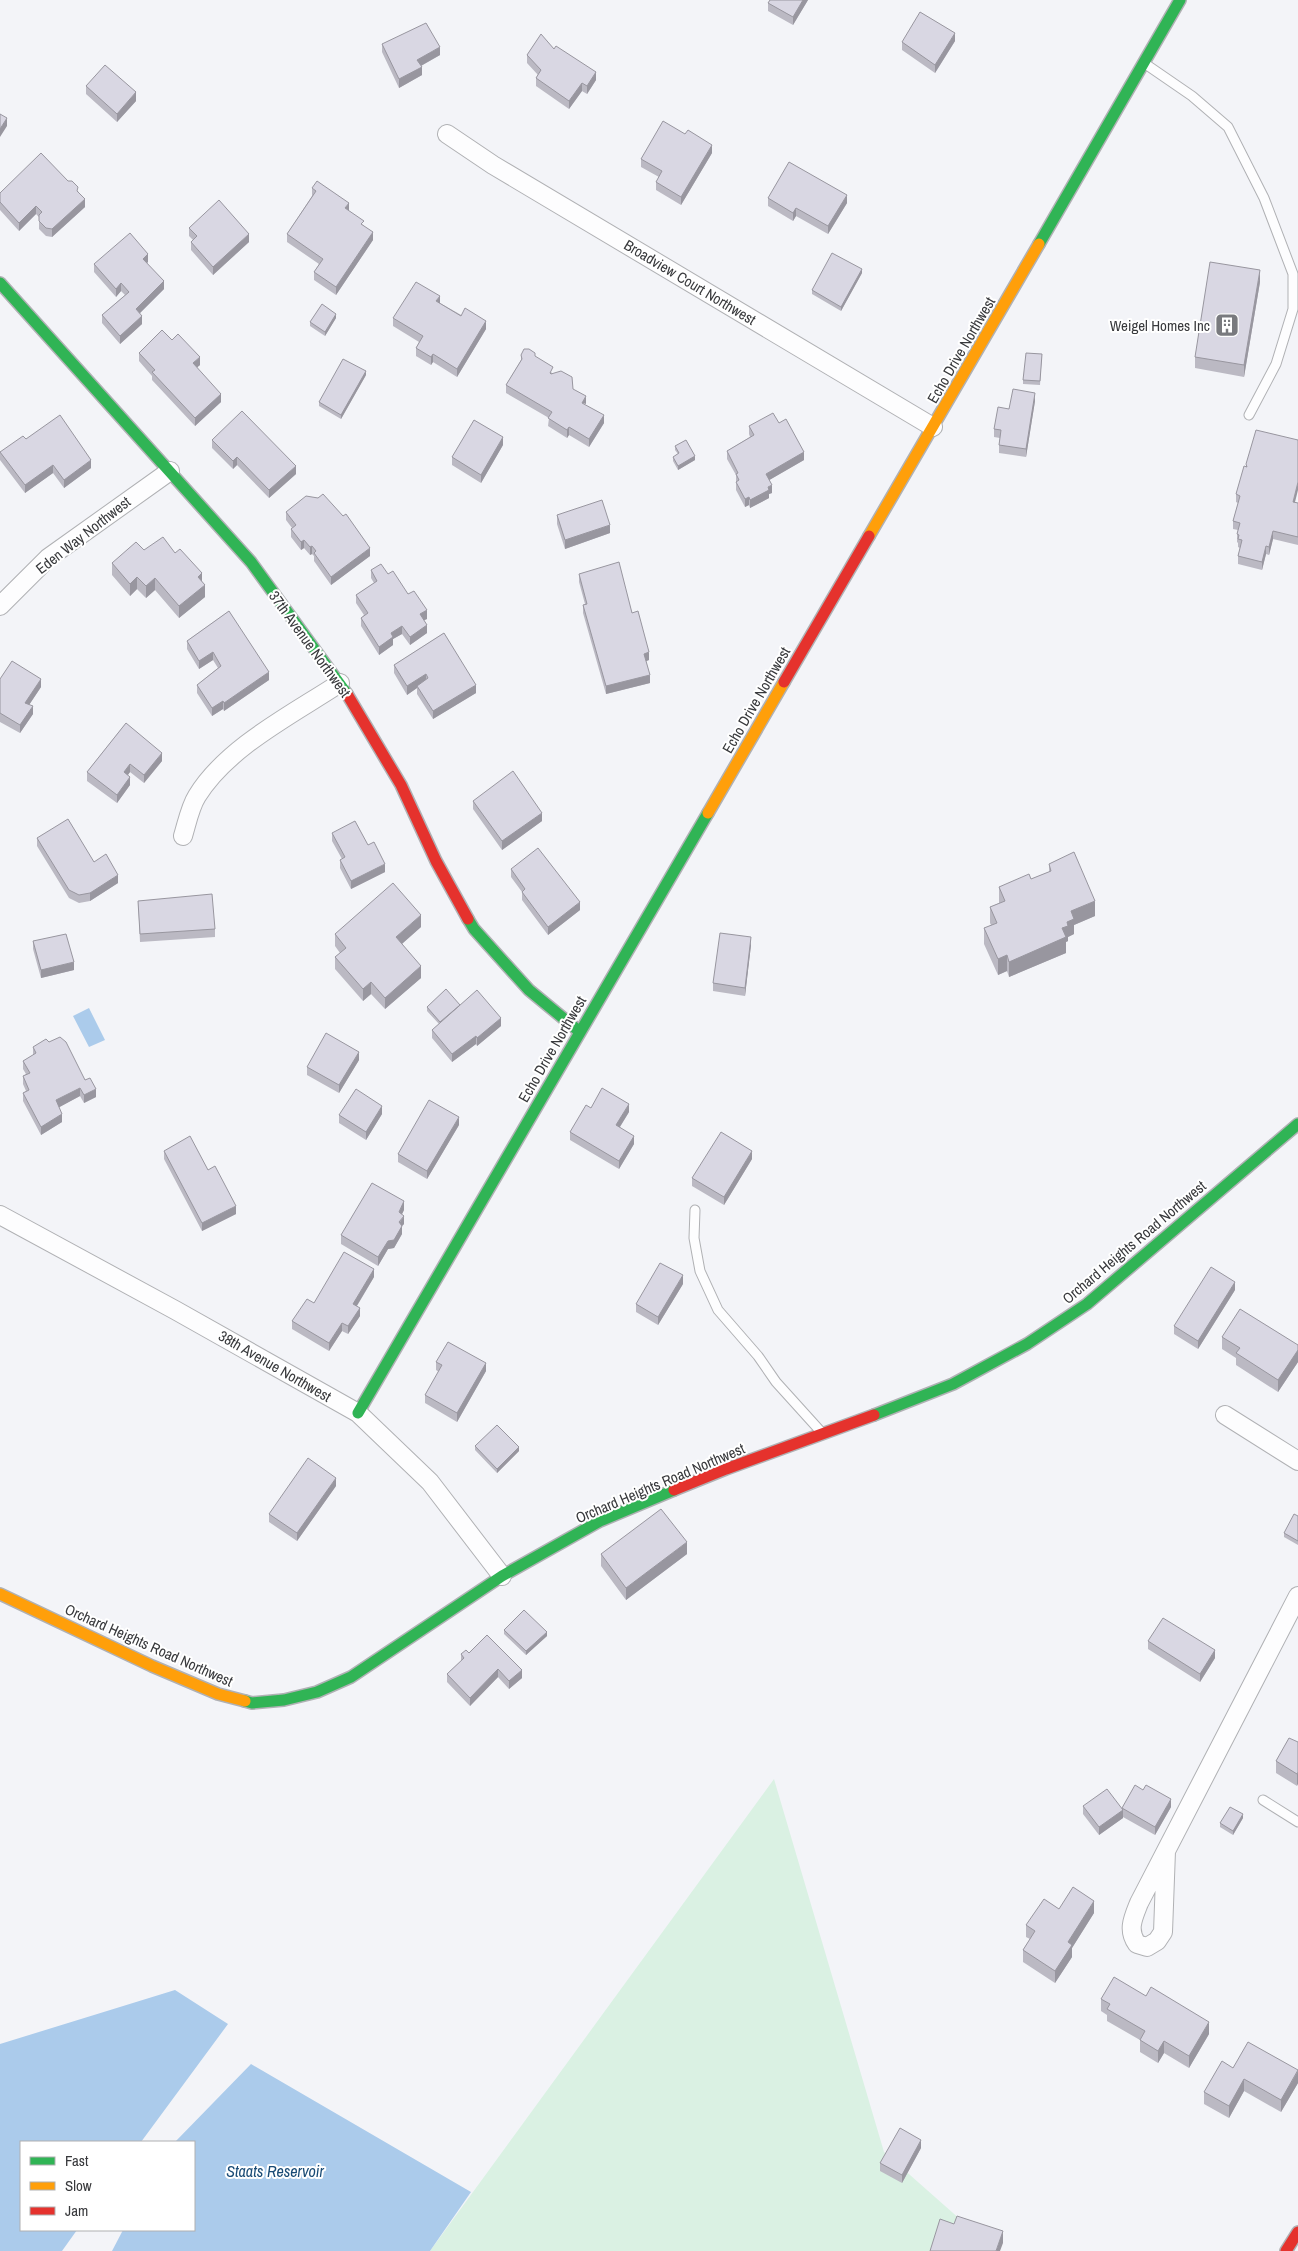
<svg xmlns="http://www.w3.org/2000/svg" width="1298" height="2251" viewBox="0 0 1298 2251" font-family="'Archivo Narrow',sans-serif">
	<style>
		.green { fill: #daf1e3 }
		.water { fill: #abcbeb }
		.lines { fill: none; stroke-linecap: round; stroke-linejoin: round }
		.lane-casing { stroke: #b0b1b4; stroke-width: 11 }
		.street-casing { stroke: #b0b1b4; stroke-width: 20 }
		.fast-casing { stroke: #b0b1b4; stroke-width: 14 }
		.slow-casing { stroke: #b0b1b4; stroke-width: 14 }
		.jam-casing { stroke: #b0b1b4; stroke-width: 14 }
		.lane { stroke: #fdfdfe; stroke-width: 9 }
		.street { stroke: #fdfdfe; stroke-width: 18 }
		.fast { stroke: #30b455; stroke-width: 11 }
		.slow { stroke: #ff9f0a; stroke-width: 11 }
		.jam { stroke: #e5322d; stroke-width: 11 }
		.wall { fill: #bbb9c3 }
		.shaded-wall { fill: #98969f }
		.building { fill: #d9d7e3; stroke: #98969f }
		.labels { text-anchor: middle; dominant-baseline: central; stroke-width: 4; stroke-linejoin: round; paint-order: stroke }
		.street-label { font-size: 15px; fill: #38393c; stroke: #fff }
		.poi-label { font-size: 15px; fill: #38393c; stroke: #fff; text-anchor: end }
		.water-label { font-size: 16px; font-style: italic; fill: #194b75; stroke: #fff }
	</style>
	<rect width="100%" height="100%" fill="#f3f4f8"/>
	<path class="green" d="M774,1779L884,2152L996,2251H430Z"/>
	<path class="water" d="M89,1008L105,1040L89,1047L73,1016Z
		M175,1990L228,2024L141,2142H21V2230H77L62,2251H0V2044Z
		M251,2064L471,2192L430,2251H112L123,2230H194V2142H175Z"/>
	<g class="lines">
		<g class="lane-casing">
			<path id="lane" d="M1144,63L1192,96L1228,127L1264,198L1293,274V309L1276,364L1249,415
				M695,1210L694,1238L700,1271L718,1310L758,1356L776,1382L823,1434
				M1263,1800L1298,1822"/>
		</g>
		<g class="street-casing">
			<path id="street" d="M447,134L493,165L933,427
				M0,606L48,558L170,471
				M183,836C187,823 190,807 197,796C227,747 293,714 340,683
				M0,1215L175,1310L358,1413L430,1482L502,1576
				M1225,1415L1298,1461
				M1166,1851L1163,1932L1157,1941L1147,1947L1137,1944C1127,1930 1133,1918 1139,1903L1298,1596"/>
		</g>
		<g class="fast-casing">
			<path id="fast" d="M1039,244L1180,0
				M0,283L251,562L347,694
				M468,919L474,929L529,990L580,1032
				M358,1413L708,813
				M874,1415L953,1384L1027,1344L1087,1304L1298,1124
				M245,1701L252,1703L284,1700L317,1692L351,1677L502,1576L600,1521L674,1490"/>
		</g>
		<g class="slow-casing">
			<path id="slow" d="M869,536L1039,244
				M708,813L784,682
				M0,1594L152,1666L218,1694L245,1701"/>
		</g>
		<g class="jam-casing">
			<path id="jam" d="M784,682L869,536
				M347,694L401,785L436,861L468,919
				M674,1490L726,1469L874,1415
				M1286,2251L1298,2232"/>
		</g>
		<use href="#lane" class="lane"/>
		<use href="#street" class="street"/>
		<use href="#fast" class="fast"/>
		<use href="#slow" class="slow"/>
		<use href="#jam" class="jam"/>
	</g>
	<path class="wall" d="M770,0H808L793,25L768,11V3Z
		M955,41L935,73L902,50V42Z
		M382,44L440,55L421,66L422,75L399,88L382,52Z
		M554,49L596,80L587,94L582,91L569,109L536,86V78L538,75L527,63V55Z
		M86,86L136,101L117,122L86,94Z
		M712,153L681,205L656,190V182L659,177L641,167V159Z
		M312,188L349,211L364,226L373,240L336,295L314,280V272L319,264L287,242V234L312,196Z
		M78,191L85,207L52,237L46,236L39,229V217L36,214L19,231L0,210V193Z
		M768,198L847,203L828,234L796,216L793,221L768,206Z
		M189,228L249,242L213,275L191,250V242L193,240L189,236Z
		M148,262L147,263L164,289L140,313L142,324L120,344L102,323V315L125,295L121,291L116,297L94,272V264Z
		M862,273L841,311L812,294V290Z
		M1260,282L1244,377L1195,368V357Z
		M440,303L486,329L457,377L433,362L431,365L416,356V348L419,342L393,326V318Z
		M336,318L325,336L310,326V322Z
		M172,340L200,365L197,367L221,402L195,426L152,380V376L139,361V353Z
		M1042,354L1040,385L1023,384V380Z
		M521,355L535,356L553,374L573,389L585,405L604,423L589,447L569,435L567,438L548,426L549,418L506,393V385L521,360Z
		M366,375L341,419L319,406V402Z
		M1035,401L1026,457L999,453V445L1000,438L994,437V429L1009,409Z
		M779,423L804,460L769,480L772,493L769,494V498L750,508L749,505L745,507L736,490V475L727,459V451L750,437L749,434V426Z
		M26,439L91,468L64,488L53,473L25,493L0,460V452Z
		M212,440L296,474L269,498L237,465L233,469L212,448Z
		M503,445L481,483L452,465V457Z
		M675,446L695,460L678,470L673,461V457L678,454L675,450Z
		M1246,464L1295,502L1298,503V545L1273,539L1269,555L1266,554L1262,570L1238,564V556L1240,548L1238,547V543L1237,542V534L1238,530L1233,529V521L1238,503L1236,502V494L1246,467Z
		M286,512L370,556L331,585L314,561V556L312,554L310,555L304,548L301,550L291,537V529L292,528L286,520Z
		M557,515L610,533L565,549L557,524Z
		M144,550L175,553L202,581L205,597L179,618L155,590L146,598L137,589L130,596L112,575V563Z
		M371,570L388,574L408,594L427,619L424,620L427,633L410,645L402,634L393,639V645L379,655L361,626V618L364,615L356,603V595L374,583L371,578Z
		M579,574L632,613L649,660L646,661L650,683L606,694L583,613V605L585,604L579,582Z
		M229,611L269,680L224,711L223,709L212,716L197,693V685L218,668L213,660L199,669L187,649V641Z
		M444,633L476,693L433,719L417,694V688L407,695L394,673V665Z
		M0,679L41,687L29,705L33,714L20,733L0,722Z
		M126,723L162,761L144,783L130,772L128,775L130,785L117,803L87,781V772Z
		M473,801L542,821L502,850L473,809Z
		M332,833L385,872L351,889L340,868V860L342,859L332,841Z
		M37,838L118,883L90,901L79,903L69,898L37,846Z
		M1049,864L1095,916L1074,925V934L1068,937V941L1066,942V953L1009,977L1007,971L998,975L984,944V928L991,925L990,923V907L999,903V887L1031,879L1049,872Z
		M511,869L580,910L548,935L522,900V892L511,877Z
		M138,901L215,929V937L140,942Z
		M421,927L402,944L421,978L385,1009L371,994L363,1001L335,969V957L340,953L335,946V934Z
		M33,941L74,970L41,978L33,949Z
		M751,945L745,996L713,991V983Z
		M460,1005L501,1026L477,1046L476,1044L452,1062L432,1038V1030L439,1024L427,1011V1007Z
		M33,1047L85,1080L96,1097L84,1103L80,1096L59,1107L62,1122L41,1135L23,1101V1093L26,1091L23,1084V1076L26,1074L23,1069V1061L33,1055Z
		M359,1060L339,1093L307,1075V1067Z
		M629,1112L620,1127L634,1144L619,1169L570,1140V1132Z
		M382,1114L366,1140L339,1123V1115Z
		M459,1125L427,1179L398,1162V1154Z
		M164,1151L208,1170L236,1214L202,1231L164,1159Z
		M752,1159L724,1205L692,1186V1178Z
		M404,1210L402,1214L404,1224L402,1226V1234L394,1248L388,1249L378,1266L341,1244V1235Z
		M374,1277L357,1306L360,1316L348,1334L342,1331L329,1351L292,1329V1321L314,1303Z
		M683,1284L658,1325L636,1312V1304Z
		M1235,1290L1198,1349L1174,1334V1326Z
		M1222,1337L1298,1345V1362L1278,1392L1236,1365V1358L1222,1349Z
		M436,1362L486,1371L457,1422L425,1403V1395L439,1372L436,1370Z
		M475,1446L519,1451L497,1473L475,1450Z
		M336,1486L297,1541L269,1522V1514Z
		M1298,1516V1545L1284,1537V1533Z
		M601,1554H687L626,1600L601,1566Z
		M504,1630L547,1636L526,1655L504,1634Z
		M1148,1641L1215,1658L1200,1682L1148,1649Z
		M469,1653L522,1678L509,1689L498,1677L470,1706L447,1682V1674L461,1661V1654Z
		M1298,1743L1297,1786L1276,1773V1761Z
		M1083,1806L1122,1808L1171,1807L1155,1835L1123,1817V1818L1099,1835L1083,1814Z
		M1243,1818L1233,1835L1220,1827V1823Z
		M1059,1909L1094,1913L1072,1948V1957L1055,1983L1023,1962V1950L1030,1939L1026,1937V1925Z
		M1101,1999L1209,2034L1189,2068L1164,2053L1158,2063L1140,2052V2040L1107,2021V2015L1101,2011Z
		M1233,2068L1298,2070V2083L1281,2112L1244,2091L1229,2118L1204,2104V2092Z
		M921,2148L902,2183L880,2171V2163Z"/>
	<path class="shaded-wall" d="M803,0H808L793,25V17Z
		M955,33V41L935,73V65Z
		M440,47V55L417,68V60Z
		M422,67V75L399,88V79Z
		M596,72V80L587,94V86Z
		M582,83V91L569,109V101Z
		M136,92V101L117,122V114Z
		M7,118V126L0,137V129Z
		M712,145V153L681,205V197Z
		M847,195V203L828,234V226Z
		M85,199V207L52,237V229Z
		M349,203V211L345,208Z
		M36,206V214L19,231V223Z
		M796,208V216L793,221V213Z
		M373,232V240L336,295V287Z
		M249,234V242L213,275V267Z
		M148,254V262L143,267V259Z
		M862,269V273L841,311V307Z
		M1260,270V282L1244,377V365Z
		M164,281V289L136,317V309Z
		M121,283V291L116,297V289Z
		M440,296V304L436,301Z
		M336,314V318L325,336V332Z
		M142,316V324L120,344V336Z
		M486,321V329L457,377V369Z
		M433,354V362L431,365V357Z
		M200,357V365L193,371V363Z
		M366,371V375L341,419V415Z
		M1035,393V401L1026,457V449Z
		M221,394V402L195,426V418Z
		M586,396V404L582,403Z
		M604,415V423L589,447V439Z
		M569,427V435L567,438V430Z
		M503,437V445L481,483V475Z
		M804,452V460L766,482V474Z
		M695,456V460L678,470V466Z
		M237,457V465L233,469V461Z
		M91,460V468L64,488V480Z
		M53,465V473L25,493V485Z
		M296,466V474L269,498V490Z
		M1298,482V490L1293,510V502Z
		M772,485V493L769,494V498L750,508V500Z
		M749,497V505L745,507V499Z
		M610,525V533L565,549V540Z
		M1273,531V539L1269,555V547Z
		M304,540V548L301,550V542Z
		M312,546V554L310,555V547Z
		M1266,546V554L1262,570V562Z
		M370,548V556L331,585V577Z
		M202,573V585L198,577Z
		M137,577V589L130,596V584Z
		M155,578V590L146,598V586Z
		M205,585V597L179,618V606Z
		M427,610V619L420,622V614Z
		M427,625V633L410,645V637Z
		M402,626V634L393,639V645L379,655V647L391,633Z
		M213,652V660L199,669V661Z
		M649,652V660L644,662V654Z
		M269,672V680L224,711V703Z
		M426,674V682L417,686V688L407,695V686Z
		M650,675V683L606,694V686Z
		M41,679V687L25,711V703Z
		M476,685V693L433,719V711Z
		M223,701V709L212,716V708Z
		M33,706V714L20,733V725Z
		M162,753V761L144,783V775Z
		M130,764V772L124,780V772Z
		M130,777V785L117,803V795Z
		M542,813V821L502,850V841Z
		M385,864V872L351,889V881Z
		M118,875V883L90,901V893Z
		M1095,901V916L1074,925V934L1068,937V941L1066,942V953L1009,977V962L1062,928L1067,922L1071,911Z
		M580,902V910L548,935V927Z
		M421,915V927L396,949V937Z
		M751,937V945L745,996V988Z
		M1007,955V971L998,975V959Z
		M74,962V970L41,978V970Z
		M421,966V978L385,1009V998Z
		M371,982V994L363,1001V989Z
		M501,1018V1026L477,1046V1038Z
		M476,1036V1044L452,1062V1054Z
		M359,1052V1060L339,1093V1085Z
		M80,1088V1096L56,1109V1100Z
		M96,1089V1097L84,1103V1095Z
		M629,1104V1112L616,1133V1125Z
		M382,1106V1114L366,1140V1132Z
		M62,1114V1122L41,1135V1127Z
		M459,1117V1125L427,1179V1171Z
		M634,1136V1144L619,1169V1161Z
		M752,1151V1159L724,1205V1197Z
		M404,1201V1210L399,1220V1212Z
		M236,1206V1214L202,1231V1223Z
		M404,1216V1224L402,1226V1234L394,1248L388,1249L378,1266V1257Z
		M374,1269V1277L353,1312V1304Z
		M683,1275V1284L658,1325V1317Z
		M1235,1282V1290L1198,1349V1341Z
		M360,1308V1316L348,1334V1326Z
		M342,1323V1331L329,1351V1343Z
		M1298,1350V1362L1278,1392V1380Z
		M486,1363V1371L457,1422V1413Z
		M519,1447V1451L497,1473V1469Z
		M336,1478V1486L297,1541V1533Z
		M687,1542V1554L626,1600V1588Z
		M547,1632V1636L526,1655V1651Z
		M1215,1650V1658L1200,1682V1674Z
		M498,1669V1677L470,1706V1698Z
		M522,1670V1678L509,1689V1681Z
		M1298,1772V1784L1297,1786V1774Z
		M1171,1799V1807L1155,1835V1827Z
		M1123,1810V1818L1099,1835V1827Z
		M1243,1814V1818L1233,1835V1831Z
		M1094,1901V1913L1072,1948V1957L1055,1983V1971L1068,1942Z
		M1209,2022V2034L1189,2068V2056Z
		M1164,2041V2053L1158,2063V2051Z
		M1298,2071V2083L1281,2112V2100Z
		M1244,2079V2091L1229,2118V2106Z
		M921,2140V2148L902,2183V2175Z
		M1003,2231V2243L1000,2251H996Z"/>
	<path class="building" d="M770,0H803L793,17L768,3Z
		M920,12L955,33L935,65L902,42Z
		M426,23L440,47L417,60L422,67L399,79L382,44Z
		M541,34L554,49L556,46L596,72L587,86L582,83L569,101L536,78L541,70L527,55Z
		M105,65L136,92L117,114L86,86Z
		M0,114L7,118L0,129Z
		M663,121L685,134L688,130L712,145L681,197L656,182L662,171L641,159Z
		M41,153L68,181H72L78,187L77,191L85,199L52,229L46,228L39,221V215L42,212L36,206L19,223L0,202V193Z
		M789,162L847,195L828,226L796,208L793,213L768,198Z
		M317,181L349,203L345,208L364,221L361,224L373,232L336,287L314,272L323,259L287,234L316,191L312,188Z
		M219,200L249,234L213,267L191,242L197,236L189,228Z
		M130,233L148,254L143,259L164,281L136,309L142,316L120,336L102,315L129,292L121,283L116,289L94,264Z
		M832,253L862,269L841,307L812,290Z
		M1210,262L1260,270L1244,365L1195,357Z
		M416,282L440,296L436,301L461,316L465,308L486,321L457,369L433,354L431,357L416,348L423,336L393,318Z
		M322,304L336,314L325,332L310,322Z
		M162,330L172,340L178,334L200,357L193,363L221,394L195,418L152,372L155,370L139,353Z
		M524,349H529L535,353V356L553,367L550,373L551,374L561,371L572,377L573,389L586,396L582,403L604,415L589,439L569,427L567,430L548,418L552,412L506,385L522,359L521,355Z
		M1026,353L1042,354L1040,381L1023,380Z
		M343,359L366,371L341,415L319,402Z
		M1013,389L1035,393L1026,449L999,445L1001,430L994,429L998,407L1009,409Z
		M242,411L296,466L269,490L237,457L233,461L212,440Z
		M773,413L779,423L786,419L804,452L766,474L772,485L768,487L769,490L750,500L749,497L745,499L736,482L739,480L736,474L738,473L727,451L754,435L749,426Z
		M60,415L91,460L64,480L53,465L25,485L0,452L23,436L26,439Z
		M474,420L503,437L481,475L452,457Z
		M1256,430L1298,440V482L1293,502L1298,503V537L1273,531L1269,547L1266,546L1262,562L1238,556L1242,540L1238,539L1239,535L1237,534L1240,523L1233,521L1240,496L1236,494L1244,466L1247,467L1246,464Z
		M686,440L695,456L678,466L673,457L679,453L675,446Z
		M323,494L343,516L346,514L370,548L331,577L314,553L316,551L312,546L310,547L304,540L301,542L291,529L296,525L286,512L306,496L318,498Z
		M602,500L610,525L565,540L557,515Z
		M163,537L175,553L180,549L202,573L198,577L205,585L179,606L155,578L146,586L137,577L130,584L112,563L136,542L144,550Z
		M619,562L632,613L638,611L649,652L644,654L650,675L606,686L583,605L587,604L579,574Z
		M381,564L388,574L393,571L408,594L414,591L427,610L420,614L427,625L410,637L402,626L391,633L393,637L379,647L361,618L368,613L356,595L377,581L371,570Z
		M229,611L269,672L224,703L223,701L212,708L197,685L221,666L213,652L199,661L187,641Z
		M444,633L476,685L433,711L417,686L428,678L426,674L407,686L394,665Z
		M12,661L41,679L25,703L33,706L20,725L0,713V679Z
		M126,723L162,753L144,775L130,764L124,772L130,777L117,795L87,772Z
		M513,771L542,813L502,841L473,801Z
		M68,819L94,862L106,854L118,875L90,893L79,895L69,890L37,838Z
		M355,821L368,845L374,842L385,864L351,881L340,860L345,857L332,833Z
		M538,848L580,902L548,927L522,892L525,889L511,869Z
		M1074,852L1095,901L1071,911L1074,919L1067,922L1068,926L1062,928L1066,937L1009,962L1007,955L998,959L984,928L997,923L990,907L1005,901L999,887L1029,874L1031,879L1051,871L1049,864Z
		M393,883L421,915L396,937L421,966L385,998L371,982L363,989L335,957L346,948L335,934Z
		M212,894L215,929L140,934L138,901Z
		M720,933L751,937L745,988L713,983Z
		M66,934L74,962L41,970L33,941Z
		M446,989L460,1005L440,1022L427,1007Z
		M477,990L501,1018L477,1038L476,1036L452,1054L432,1030Z
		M326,1033L359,1052L339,1085L307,1067Z
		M60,1037L66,1042L85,1080L90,1078L96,1089L84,1095L80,1088L56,1100L62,1114L41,1127L23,1093L29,1090L23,1076L30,1073L23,1061L36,1053L33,1047L46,1039L49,1042Z
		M602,1088L629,1104L616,1125L634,1136L619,1161L570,1132L586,1105L591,1108Z
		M356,1089L382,1106L366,1132L339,1115Z
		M429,1100L459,1117L427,1171L398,1154Z
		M721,1132L752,1151L724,1197L692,1178Z
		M190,1136L208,1170L215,1166L236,1206L202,1223L164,1151Z
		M372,1183L404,1201L399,1212L404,1216L399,1222L402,1226L394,1240L388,1241L378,1257L341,1235Z
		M344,1252L374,1269L353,1304L360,1308L348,1326L342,1323L329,1343L292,1321L307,1299L314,1303Z
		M660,1263L683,1275L658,1317L636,1304Z
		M1211,1267L1235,1282L1198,1341L1174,1326Z
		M1240,1309L1298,1345V1350L1278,1380L1236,1353L1240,1348L1222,1337Z
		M448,1342L486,1363L457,1413L425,1395L442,1365L436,1362Z
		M497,1425L519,1447L497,1469L475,1446Z
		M308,1458L336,1478L297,1533L269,1514Z
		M661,1509L687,1542L626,1588L601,1554Z
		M1294,1514L1298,1516V1541L1284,1533Z
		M524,1610L547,1632L526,1651L504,1630Z
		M1163,1618L1215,1650L1200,1674L1148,1641Z
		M487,1635L522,1670L509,1681L498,1669L470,1698L447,1674L464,1658L461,1654L466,1650L469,1653Z
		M1289,1738L1298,1742V1772L1297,1774L1276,1761Z
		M1135,1785L1143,1790L1146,1785L1171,1799L1155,1827L1122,1808Z
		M1107,1789L1123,1810L1099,1827L1083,1806Z
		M1230,1807L1243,1814L1233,1831L1220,1823Z
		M1073,1887L1094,1901L1068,1942L1072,1945L1055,1971L1023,1950L1035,1931L1026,1925L1044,1899L1059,1909Z
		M1114,1977L1146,1996L1151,1987L1209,2022L1189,2056L1164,2041L1158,2051L1140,2040L1145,2031L1107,2009L1110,2004L1101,1999Z
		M1248,2042L1298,2070L1281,2100L1244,2079L1229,2106L1204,2092L1222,2061L1233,2068Z
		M900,2128L921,2140L902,2175L880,2163Z
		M957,2216L1003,2231L996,2251H930L940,2219L954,2224Z"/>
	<defs>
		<g id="building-square" transform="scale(1.25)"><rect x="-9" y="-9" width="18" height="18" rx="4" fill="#797a7e" stroke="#fff"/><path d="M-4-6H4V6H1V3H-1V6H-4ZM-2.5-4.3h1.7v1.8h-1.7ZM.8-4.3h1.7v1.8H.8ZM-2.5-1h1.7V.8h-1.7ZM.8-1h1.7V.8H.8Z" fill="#fff"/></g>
	</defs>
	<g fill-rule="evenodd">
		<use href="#building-square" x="1227" y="325"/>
	</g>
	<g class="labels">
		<g class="street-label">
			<text transform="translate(690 282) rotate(31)">Broadview Court Northwest</text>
			<text transform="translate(961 350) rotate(-60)">Echo Drive Northwest</text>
			<text transform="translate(83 535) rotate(-38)">Eden Way Northwest</text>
			<text transform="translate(310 644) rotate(54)">37th Avenue Northwest</text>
			<text transform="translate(756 700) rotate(-60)">Echo Drive Northwest</text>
			<text transform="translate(552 1049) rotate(-60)">Echo Drive Northwest</text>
			<text transform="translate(1134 1242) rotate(-40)">Orchard Heights Road Northwest</text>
			<text transform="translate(275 1366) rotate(30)">38th Avenue Northwest</text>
			<text transform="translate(660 1483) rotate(-23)">Orchard Heights Road Northwest</text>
			<text transform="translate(149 1645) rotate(24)">Orchard Heights Road Northwest</text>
		</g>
		<g class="poi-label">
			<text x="1210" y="325">Weigel Homes Inc</text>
		</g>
		<g class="water-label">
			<text x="275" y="2171">Staats Reservoir</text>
		</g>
	</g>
	<rect x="20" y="2141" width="175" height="90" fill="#ffffff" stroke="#afb0b1"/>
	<rect x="30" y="2157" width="25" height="8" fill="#30b455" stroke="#afb0b1"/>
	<text x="65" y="2166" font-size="15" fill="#38393c">Fast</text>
	<rect x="30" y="2182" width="25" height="8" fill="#ff9f0a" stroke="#afb0b1"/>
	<text x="65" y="2191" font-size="15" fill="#38393c">Slow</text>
	<rect x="30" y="2207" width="25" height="8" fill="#e5322d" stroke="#afb0b1"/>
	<text x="65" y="2216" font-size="15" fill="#38393c">Jam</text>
</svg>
